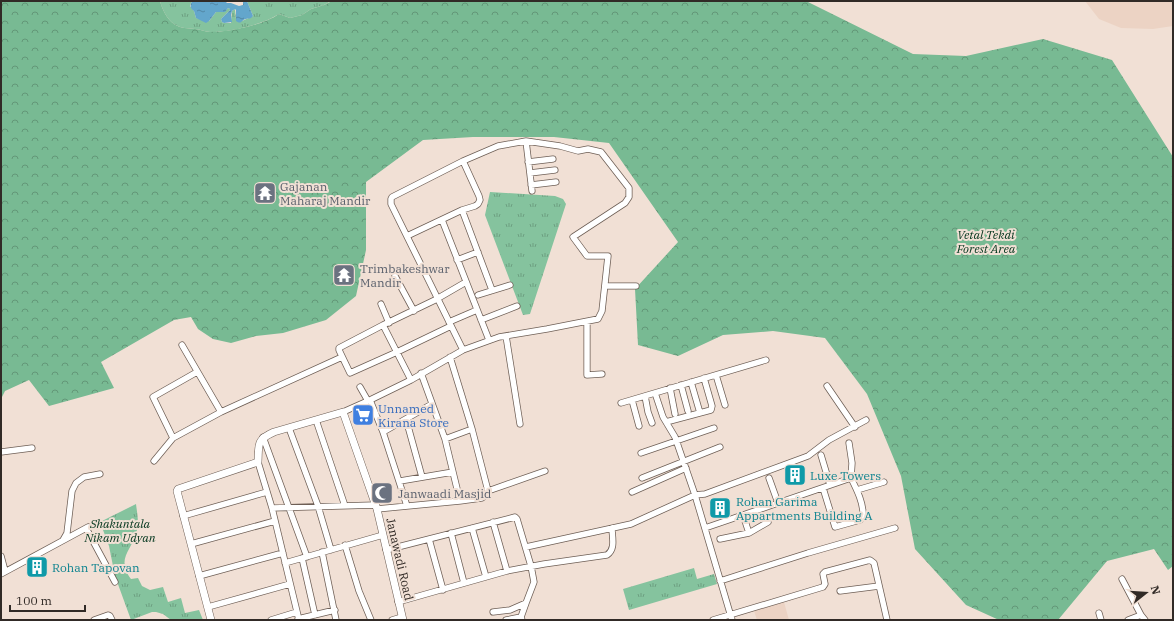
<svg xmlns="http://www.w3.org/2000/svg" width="1174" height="621" viewBox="0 0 1174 621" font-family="'IBM Plex Serif',serif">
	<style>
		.built { fill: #ecd3c4 }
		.grass { fill: url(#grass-tufts) }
		.forest { fill: url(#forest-crowns) }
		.water { fill: url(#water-ripples) }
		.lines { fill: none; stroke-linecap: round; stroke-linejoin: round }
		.minor-casing { stroke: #6e5f56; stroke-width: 7 }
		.tertiary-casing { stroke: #6e5f56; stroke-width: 8 }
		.minor { stroke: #fff; stroke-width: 5.5 }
		.tertiary { stroke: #fff; stroke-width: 7 }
		.labels { text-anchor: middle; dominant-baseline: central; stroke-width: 4; stroke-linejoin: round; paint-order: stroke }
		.worship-label { font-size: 12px; fill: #5b616d; stroke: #f1e0d5; text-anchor: start }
		.park-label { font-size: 12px; font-style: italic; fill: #00351c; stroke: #f1e0d5 }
		.shop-label { font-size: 12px; fill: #366cbe; stroke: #f1e0d5; text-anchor: start }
		.culture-label { font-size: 12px; fill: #0d838f; stroke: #f1e0d5; text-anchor: start }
		.street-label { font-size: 12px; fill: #312a26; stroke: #f1e0d5 }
	</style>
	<defs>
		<pattern id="grass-tufts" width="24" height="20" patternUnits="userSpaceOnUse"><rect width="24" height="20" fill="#85c39e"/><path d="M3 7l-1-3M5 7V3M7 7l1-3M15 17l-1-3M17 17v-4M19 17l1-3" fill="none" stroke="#6d9f81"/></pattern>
		<pattern id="forest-crowns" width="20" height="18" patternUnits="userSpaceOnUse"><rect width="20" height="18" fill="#78ba93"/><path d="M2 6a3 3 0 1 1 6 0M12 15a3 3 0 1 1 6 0" fill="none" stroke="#639778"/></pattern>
		<pattern id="water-ripples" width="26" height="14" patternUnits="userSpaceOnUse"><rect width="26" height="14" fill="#63a6cc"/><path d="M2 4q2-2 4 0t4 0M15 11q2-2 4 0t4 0" fill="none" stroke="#5287a5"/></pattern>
	</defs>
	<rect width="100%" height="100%" fill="#f1e0d5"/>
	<path class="built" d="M1085,1H1173V26L1153,29L1121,28L1099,19Z
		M784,602L789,620H757L754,611Z"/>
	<path class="grass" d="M160,1H193L191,3L190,6L194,11L196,18L209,21L216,12L225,11L228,8L230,9V10L221,19L222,22L224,23H231L232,11L235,9L236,19L242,21L253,16L247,1H331L324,5L311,9L302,15L290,18L279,14C262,25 230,32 210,32C205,32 200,29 195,29C188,28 181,29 174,24C167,19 162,9 160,1Z
		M490,192L555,196L563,199L566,204L530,314L523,315L485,215Z
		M136,504C137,512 139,522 137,530C133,550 115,558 131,579L138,578L142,586L150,590L163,587L168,602L181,598L185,613L199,610L203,620H171L163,614L156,612H152L131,620L115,576L109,546L100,522Z
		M694,568L697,579L714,574L717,584L629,610L623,589Z"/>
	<path class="forest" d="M1,1H160C162,9 167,19 174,24C181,29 188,28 195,29C200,29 205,32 210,32C230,32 263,25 279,14L290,18L302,15L311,9L324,5L332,1H806L913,54L966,56L1043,39L1112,60L1173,157V566L1168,570L1154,549L1107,561L1058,620H999L966,605L915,549L901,476L867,394L825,338L773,331L723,335L678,356L638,345L635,289L678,242L609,143L554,137H473L423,140L366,182V250L356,296L326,320L283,333L256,336L231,343L213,339L198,329L191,317L174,320L101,362L114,388L49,406L29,380L5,391L1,399Z"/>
	<path class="water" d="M193,1H225L227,3H231L239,6L243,5V1H247L253,16L251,18C249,19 248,18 246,19C241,20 242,25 236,21V10L235,9L232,11L231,15L232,22L224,23L222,22L221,19L230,10V9L228,8L225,12H216L209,21L206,23L196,18L194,11C191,9 190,7 191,3Z"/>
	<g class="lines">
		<g class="minor-casing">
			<path id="minor" d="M526,141L532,191
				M528,162L553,159
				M530,173L555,170
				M531,185L556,182
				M462,210L492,290
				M442,220L489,340
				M407,236L462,210L475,206L478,204L480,200L479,196L463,161
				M457,260L478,252
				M395,276L414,311
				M605,286H636
				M478,295L510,285
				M381,304L389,323
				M481,320L517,306
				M449,322L477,310
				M587,322V375L602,374
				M383,325L339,348V350L350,373L397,352L451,326
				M506,336L520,424
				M182,345L221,412L342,357
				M421,373L445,439L460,501
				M716,375L725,405
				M411,380L383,325L435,300L466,282
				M691,382L700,413
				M681,385L688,411
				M827,386L855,427
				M360,387L368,401
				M670,388L675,414
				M655,393L663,417L675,437L695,495L732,620
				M645,396L648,412L652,423
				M370,400L383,432L407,506
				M632,400L639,426
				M621,403L766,360
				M343,412L370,400L411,380L463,350L499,337L547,329L598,319L602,311L608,256H587L573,237L625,203L629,197V188L601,152L588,149L578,151L560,146L526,141L498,146L463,161L392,197L391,199V204L463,350
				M406,419L422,477
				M316,420L345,506
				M666,422L711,410L712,406L704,378
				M289,428L318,506L331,550
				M383,432L432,404
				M263,437L307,557
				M173,438L153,397L197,372
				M445,439L472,429
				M849,443L852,463L851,478
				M1,452L32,448
				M641,453L714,428
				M821,455L830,485
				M154,461L173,438L221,412
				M258,462L272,508L299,620
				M642,478L720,447
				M769,478L778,503
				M400,481L453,472
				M857,490L884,482
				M488,491L545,471
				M632,492L686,468
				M272,508L375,505
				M377,509L460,501L482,498L486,495L488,491L472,429L450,357
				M743,515L749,533
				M183,516L267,492
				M493,522L507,571
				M86,528L115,582
				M472,528L486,577
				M705,528L851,478C857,490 864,504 863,517L860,520L835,527L823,488
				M451,533L464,583
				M429,539L443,590
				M720,539L749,533L768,522
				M63,540L67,533L72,491L76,483L84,477L100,474
				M191,544L275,521
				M345,545L359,591L371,620
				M526,547L631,524L695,495L705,494L808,456L829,440L866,420
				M386,550L515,517L517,519L531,566L534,582L526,603L510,610L493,612
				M322,552L336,620
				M1,556L5,571
				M302,558L315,615
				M285,563L383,535
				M1,574L88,527
				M199,576L283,553
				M1122,579L1141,615
				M720,581L808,553L895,528
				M840,591L879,586
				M398,602L507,571L544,564L607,555C616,549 612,537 612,528
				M208,607L290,584
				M1099,613L1101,620
				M298,619L335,610
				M94,620L108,615L110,616L112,620
				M271,620L297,612
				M392,620L402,617
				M506,620L521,617
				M522,620L521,617L526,603
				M713,620L823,587L825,584L823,574L825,572L870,560L874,563L887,620
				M1128,620L1141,615L1145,620"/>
		</g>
		<g class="tertiary-casing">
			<path id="tertiary" d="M211,620L177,491L178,489L258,462C259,444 256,440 274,432L343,412L377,509L403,620"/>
		</g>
		<use href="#minor" class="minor"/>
		<use href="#tertiary" class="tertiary"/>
	</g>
	<defs>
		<g id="temple-square" transform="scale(1.15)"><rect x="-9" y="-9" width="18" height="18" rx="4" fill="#6b7280" stroke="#f1e0d5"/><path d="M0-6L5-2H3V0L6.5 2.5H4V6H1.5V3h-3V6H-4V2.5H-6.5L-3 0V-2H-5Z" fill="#fff"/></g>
		<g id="supermarket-square" transform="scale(1.15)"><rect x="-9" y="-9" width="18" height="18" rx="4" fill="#3f7fe0" stroke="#f1e0d5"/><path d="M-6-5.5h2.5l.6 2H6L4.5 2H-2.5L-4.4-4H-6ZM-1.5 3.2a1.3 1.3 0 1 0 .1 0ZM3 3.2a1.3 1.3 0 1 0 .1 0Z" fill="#fff"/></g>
		<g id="building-square" transform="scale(1.15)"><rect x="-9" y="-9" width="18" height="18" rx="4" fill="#0f9aa8" stroke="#f1e0d5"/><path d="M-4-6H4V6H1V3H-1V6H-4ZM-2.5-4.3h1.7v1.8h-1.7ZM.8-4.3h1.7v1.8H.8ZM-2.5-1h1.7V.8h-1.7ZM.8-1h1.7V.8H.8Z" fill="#fff"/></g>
		<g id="mosque-square" transform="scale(1.15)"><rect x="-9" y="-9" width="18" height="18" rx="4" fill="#6b7280" stroke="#f1e0d5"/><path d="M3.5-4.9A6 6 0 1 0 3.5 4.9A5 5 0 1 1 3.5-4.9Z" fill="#fff"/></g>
	</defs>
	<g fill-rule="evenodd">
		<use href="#temple-square" x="265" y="193"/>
		<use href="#temple-square" x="344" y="275"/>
		<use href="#supermarket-square" x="363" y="415"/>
		<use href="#building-square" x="795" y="475"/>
		<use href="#mosque-square" x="382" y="493"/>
		<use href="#building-square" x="720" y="508"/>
		<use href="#building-square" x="37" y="567"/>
	</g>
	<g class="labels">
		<g class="worship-label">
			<text x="280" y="186">Gajanan<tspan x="280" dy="14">Maharaj Mandir</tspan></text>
			<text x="360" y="268">Trimbakeshwar<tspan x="360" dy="14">Mandir</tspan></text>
			<text x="398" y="493">Janwaadi Masjid</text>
		</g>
		<g class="park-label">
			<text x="986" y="234">Vetal Tekdi<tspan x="986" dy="14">Forest Area</tspan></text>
			<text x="120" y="523">Shakuntala<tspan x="120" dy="14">Nikam Udyan</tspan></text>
		</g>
		<g class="shop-label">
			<text x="378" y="408">Unnamed<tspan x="378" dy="14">Kirana Store</tspan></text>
		</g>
		<g class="culture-label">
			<text x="810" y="475">Luxe Towers</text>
			<text x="736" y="501">Rohan Garima<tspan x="736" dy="14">Appartments Building A</tspan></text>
			<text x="52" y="567">Rohan Tapovan</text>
		</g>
		<g class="street-label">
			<text transform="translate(400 559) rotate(77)">Janawadi Road</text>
		</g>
	</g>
	<rect width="1174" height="621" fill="none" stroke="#312a26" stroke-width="4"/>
	<g transform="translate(1146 593) rotate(73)" stroke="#f1e0d5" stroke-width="3" paint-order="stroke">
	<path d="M0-3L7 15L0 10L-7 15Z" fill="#312a26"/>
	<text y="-6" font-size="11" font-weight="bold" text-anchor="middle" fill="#312a26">N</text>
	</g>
	<path d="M10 605v6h75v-6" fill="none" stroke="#312a26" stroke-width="2"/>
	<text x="16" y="605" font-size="12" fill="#312a26" stroke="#f1e0d5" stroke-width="3" paint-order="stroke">100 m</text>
</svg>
